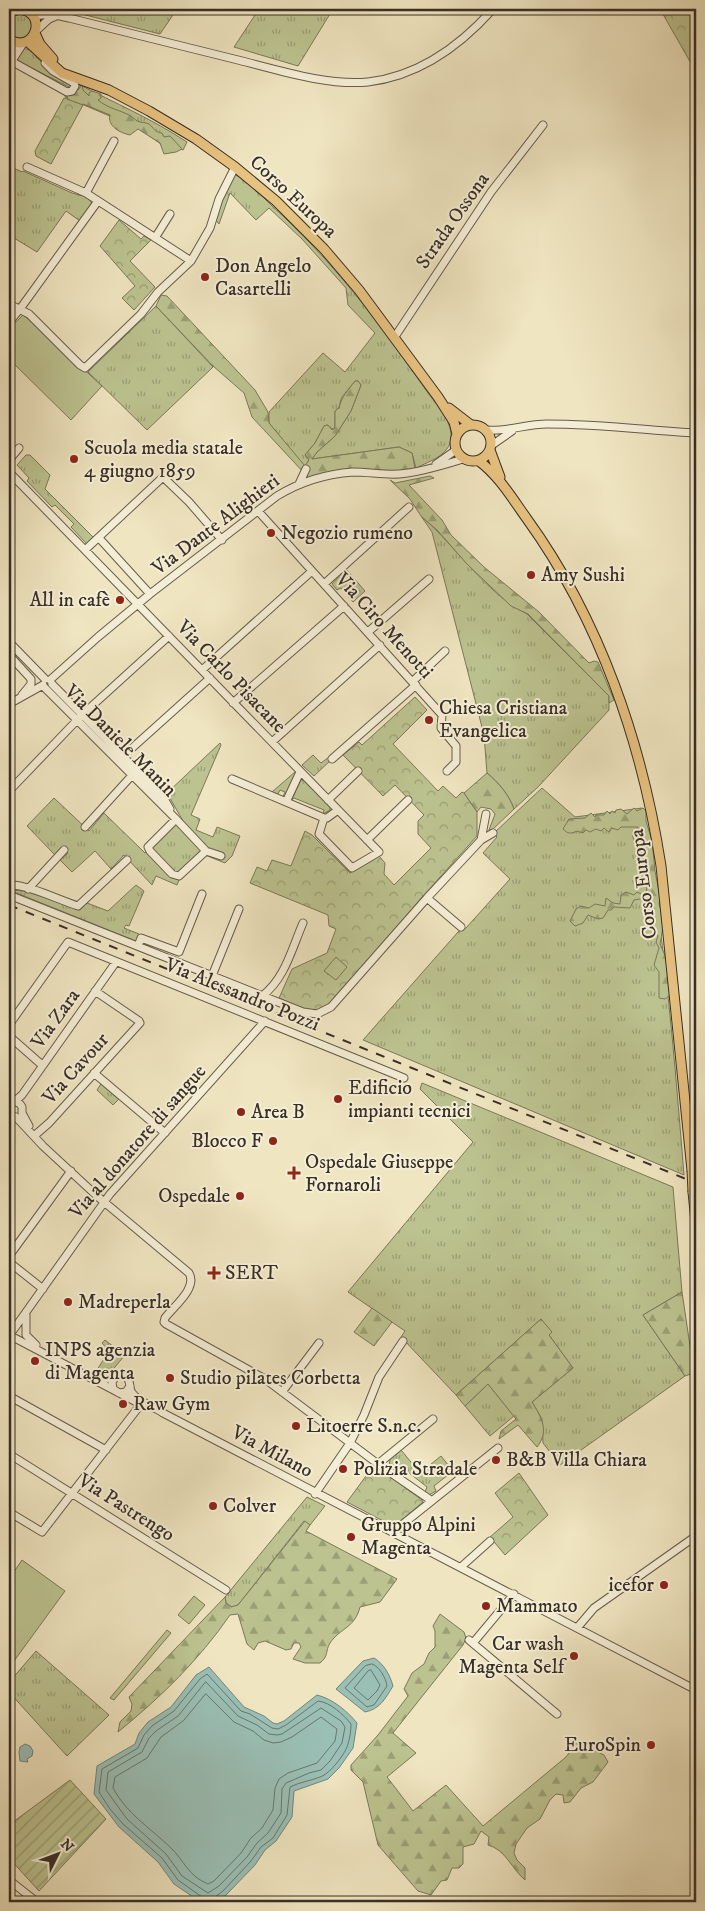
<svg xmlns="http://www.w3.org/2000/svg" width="705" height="1911" viewBox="0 0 705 1911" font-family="'IM FELL DW Pica',serif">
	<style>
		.grass { fill: url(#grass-tufts); stroke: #7a795b }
		.forest { fill: url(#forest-firs); stroke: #7a795b }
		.park { fill: url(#park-crowns); stroke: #7a795b }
		.garden { fill: url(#garden-furrows); stroke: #7a795b }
		.pitch { fill: #bcc390; stroke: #7a795b }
		.water { fill: #9abfb5; stroke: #73857c }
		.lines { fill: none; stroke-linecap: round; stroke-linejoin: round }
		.shore { stroke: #69776e; stroke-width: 1 }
		.minor-casing { stroke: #665c4c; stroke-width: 9 }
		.major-casing { stroke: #382f26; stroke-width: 11 }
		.minor { stroke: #f5eed6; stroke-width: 7 }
		.major { stroke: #e8c280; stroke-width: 9 }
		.rail { stroke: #382f26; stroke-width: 2; stroke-dasharray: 9 9; stroke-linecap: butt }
		.major-bridge-casing { stroke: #382f26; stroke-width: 11; stroke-linecap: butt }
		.major-bridge { stroke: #e8c280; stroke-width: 9 }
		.poi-dot { fill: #8f2418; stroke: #f5eed6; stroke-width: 2 }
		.labels { text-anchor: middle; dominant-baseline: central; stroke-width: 4; stroke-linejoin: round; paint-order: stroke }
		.street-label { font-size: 20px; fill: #382f26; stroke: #f5eed6 }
		.poi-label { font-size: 20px; fill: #382f26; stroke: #f5eed6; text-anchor: start }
	</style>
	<defs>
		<pattern id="grass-tufts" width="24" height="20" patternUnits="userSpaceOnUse" patternTransform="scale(1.25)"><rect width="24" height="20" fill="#bcc390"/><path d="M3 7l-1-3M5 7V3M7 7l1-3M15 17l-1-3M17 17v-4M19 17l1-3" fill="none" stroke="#9a9f75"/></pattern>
		<pattern id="forest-firs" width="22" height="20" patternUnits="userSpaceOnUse" patternTransform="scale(1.25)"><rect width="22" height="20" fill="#bcc390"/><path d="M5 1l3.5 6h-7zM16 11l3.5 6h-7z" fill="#9a9f75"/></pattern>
		<pattern id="park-crowns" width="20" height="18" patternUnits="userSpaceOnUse" patternTransform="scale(1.25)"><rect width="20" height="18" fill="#bcc390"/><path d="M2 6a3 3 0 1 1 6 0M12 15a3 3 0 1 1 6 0" fill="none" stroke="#9a9f75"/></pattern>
		<pattern id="garden-furrows" width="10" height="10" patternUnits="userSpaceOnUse" patternTransform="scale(1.25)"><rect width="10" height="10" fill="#bcc390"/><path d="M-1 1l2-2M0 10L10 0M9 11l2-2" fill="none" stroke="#9a9f75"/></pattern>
	</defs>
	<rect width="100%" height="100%" fill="#efe5c0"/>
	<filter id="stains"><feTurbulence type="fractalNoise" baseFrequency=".004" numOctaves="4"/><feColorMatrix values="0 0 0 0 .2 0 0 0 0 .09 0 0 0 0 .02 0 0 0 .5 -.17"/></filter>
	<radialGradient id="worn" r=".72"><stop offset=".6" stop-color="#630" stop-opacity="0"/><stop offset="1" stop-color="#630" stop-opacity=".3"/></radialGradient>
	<path class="grass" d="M35,9H177L160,34L62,9L42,11Z
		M259,9H333L298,66L234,47Z
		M8 26a12 12 0 1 1 24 0a12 12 0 1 1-24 0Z
		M23,48L30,50L44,65L73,85L71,88L16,60Z
		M78,84C115,103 152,119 187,142L183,150L175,147L171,151L138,128L65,97L66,93L72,94L76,91Z
		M9,166L22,172L23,171L72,193L87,197L92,203L80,221L66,211L37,252L14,238L9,243Z
		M234,174C247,180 261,195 272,206C331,259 380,323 425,389C434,402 450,418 451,434C453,454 430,461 416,468L412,453L399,447L312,459L317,452L335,436L351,411L361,385L358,381H355C352,385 344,394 342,397C339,403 341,407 335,411V428L332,429L328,425L324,426L315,443L305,455L309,460L305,467L269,423V412L323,353L345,372L375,333L348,305L346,288L302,239L269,208L256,220L230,193L219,224L215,219L219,203Z
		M156,306L213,367L147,430L88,372Z
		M26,455H30L50,475L45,489L94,538L87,544L71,527L74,524L55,505L52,507L27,481L29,478L17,465Z
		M421,516C457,547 484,592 527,614L609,696V710L538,787L514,809C509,795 499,783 487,773L484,735L432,532Z
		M220,743L221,745L191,815L200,819L196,830L213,837L217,827L240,836L232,856L225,863L205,855L179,880L177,885L156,876L152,885L124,855L111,869L95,851L72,872L60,860L68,853L62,848L55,855L27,826L54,798L89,831L104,813L145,853L175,824L183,821L167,793Z
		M313,755L321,763L329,757L332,759L314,776L302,765Z
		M296,771V773L285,796L283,797L285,792L280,790L278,794L272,792Z
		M301,780H303L330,807V810L323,814L324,810L294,798L291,801Z
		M542,788L575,817L642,808C664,930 674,1052 684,1175L363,1040L458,932L466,928L510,879L483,853L497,837L494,833Z
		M136,885L144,891L129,926L126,925L124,928L139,934L136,941L9,890L25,891L80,910L87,903L108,911Z
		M422,1083L673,1187L682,1292L643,1315L685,1376L560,1465L543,1443L542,1419L532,1402L573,1368L549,1335L541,1319L456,1395L401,1337L405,1331L348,1292L473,1142L420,1089Z
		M101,1084L119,1099L113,1105L97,1090Z
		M105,1340L123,1354L129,1348L130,1349L110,1373H106L103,1376L95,1373L109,1351L102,1343Z
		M488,1384L514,1416L490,1436L465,1406Z
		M401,1450L420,1473L441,1456L453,1471L434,1486L436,1491L429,1495L425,1492L427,1487L408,1472L404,1476L389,1467L390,1459Z
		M307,1497L325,1506L310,1525L304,1521L238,1605L232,1607L226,1603L225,1597Z
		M36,1651L109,1715L67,1756L9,1692V1679L11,1680Z"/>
	<path class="forest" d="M82,85L83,90L89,96V93L92,91L101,94V98L98,100C107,108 120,110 131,116C132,117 136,120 137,121C141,123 146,122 149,124C154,128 154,132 162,133L164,137L170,136L182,149L176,152L164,154L160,143L138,129L130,135C120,133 107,126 110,115L83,104L78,106L68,99L66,94L78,90Z
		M161,295L167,296L255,390L268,412L269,423L305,466L309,460L305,455L315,443L324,426L328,425L332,430L335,428V411L339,408C343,394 347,392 355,381H358L361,385L351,411L335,436L317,452L312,459L399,447L412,453L415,468L400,471L362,469L306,478L305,474L252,417L244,393L213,366L156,306Z
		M430,476L434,478L409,485L442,520L451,535L484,567L539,612L589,663L594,661L598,662L614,700L609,703V696L528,614L511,606L467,564L438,531L421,516L410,499L390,480L395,483Z
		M487,773C499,783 509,795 514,809L491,831L489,830L495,814L491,809L481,807L477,812L464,793Z
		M634,808L637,811L643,808L646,811V821L652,841L655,871L660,897L659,904L661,910L663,928L660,944L667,960L670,995L665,999L659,998V972L654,965L659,948L656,942L658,936L649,923L648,916L653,914L654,908L645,898L634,900L630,908L614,907L611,910H608L603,918L598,919L588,915L583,923L575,926L570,921L576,909L581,906L589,908L595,904L605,906L606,898L613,903L620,904L621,895L626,892L634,895L637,892L643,895L646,893L648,881L645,877L649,870L645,868L641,870C643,862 640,857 642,850L638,845V841L635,842C631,835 633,833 638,827H621L618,830L612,828L609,832L604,828L601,831L596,829L590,832L586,830L583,833L577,831C571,834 568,834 563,829L569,819L585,818L591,813L595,817L596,815H604L607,811L610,814L612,811L615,813L616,810L621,809L627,814Z
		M682,1292L694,1373L685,1376L643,1315Z
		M372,1308L392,1322L374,1346L354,1332Z
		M541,1319L552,1332L549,1335L573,1368L532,1402C541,1417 550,1431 537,1447L518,1425L499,1439L501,1431L516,1419L488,1384L465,1406L456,1395Z
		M305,1521L310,1525L306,1531L397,1579L380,1602L360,1607C355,1628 340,1628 330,1643C325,1651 329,1656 320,1663H305L293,1659L301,1647L299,1643H294L291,1649L286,1650L265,1641L258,1643L254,1650L247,1644L238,1614L230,1615C199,1660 161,1697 118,1732L120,1722L131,1711L132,1704L129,1697L225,1597L226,1603L231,1607L238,1605Z
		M440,1614L464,1632L466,1638L463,1645L393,1733L416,1753L387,1777L413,1811L446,1785L483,1826L566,1757L577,1742L604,1755L608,1762L593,1782L581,1788L570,1802L564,1803L563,1795L556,1794L550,1800L540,1819L527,1828L516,1844L514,1853L517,1860L525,1868V1880C511,1868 506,1850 488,1845L489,1837L481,1831L474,1844L463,1847V1864L459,1868H452L447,1880L441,1881L431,1895L418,1891L378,1845L363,1782L351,1770V1765L378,1735L408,1696L404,1689L412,1673L424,1664L429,1653L435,1647V1631L433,1626Z"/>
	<path class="park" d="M660,9H696V72Z
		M64,98L83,105L51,164L36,156L35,151Z
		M119,220L141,239L144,236L151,240L130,261L155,287L134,310L122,298L135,286L100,246Z
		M346,569L365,591L353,602L341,588L337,590L332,584Z
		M415,697L427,710L393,744L438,791L443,786L456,798L462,792L464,793L477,812V836L423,896L329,1006C313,1017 296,1005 279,998L292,969L327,953L336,929L329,926L328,915L250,883L257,867L267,871L272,860L291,866L305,831L312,835L350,873L379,856L385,863L384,874L394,885L431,848L418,834V821L424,815L395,785L383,796L343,755L359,742L362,745Z
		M374,1465L422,1500L423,1502L398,1523L389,1524L347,1502Z
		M519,1473L548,1515L505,1555L490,1537L513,1517L495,1493Z"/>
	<path class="garden" d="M70,1780L106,1819L39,1891L9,1858V1825Z"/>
	<path class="pitch" d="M23,315L37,326L102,386L71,420L9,359V329Z
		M336,957L347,967L336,980L324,971Z
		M22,1560L65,1591L14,1661L9,1657V1579Z
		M194,1596L205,1605L189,1624L178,1615Z
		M167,1630L171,1633L114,1700L110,1698Z"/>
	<path class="water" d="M374,1658C384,1664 390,1675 393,1686C385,1699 380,1709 365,1712L336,1689L363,1661Z
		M209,1667L244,1707L264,1716L273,1723L277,1724L284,1721L317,1695C333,1699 347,1711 357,1723L353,1748L339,1768L328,1779L294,1791L292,1817L276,1841L265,1850L255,1865L226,1895L219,1900L207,1902L196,1899L174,1884L158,1862L119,1827L94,1794L97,1766L135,1744L139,1733L148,1722L171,1707L196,1675Z
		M25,1744L30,1746L33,1751L32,1756L27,1759L28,1762L20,1761L19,1752L20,1747Z"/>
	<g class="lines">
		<path class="shore" d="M372,1664C379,1666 386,1678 387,1686L374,1705L367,1707L345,1688L365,1666Z
			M371,1670L380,1685L377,1691L368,1700L354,1688L368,1671Z
			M206,1682L238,1716L257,1725L269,1734L277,1735L282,1734L321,1708L341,1721L345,1727L342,1743L330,1761L321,1770L309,1773L286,1783L282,1789L281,1813L268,1833L257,1843L247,1857L219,1886L208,1893L182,1876L166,1854L127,1819L106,1790L108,1772L142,1752L149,1738L156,1731L178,1716Z
			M206,1694L234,1722L253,1731L264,1740L273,1743L281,1742L292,1737L321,1717L337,1729L335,1741L317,1763L288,1773L279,1779L275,1788L273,1810L262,1828L251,1838L241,1853L214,1881L208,1884C188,1876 184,1860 170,1847C150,1828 126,1813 113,1788L115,1777L147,1758L161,1737L183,1721Z
			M203,1902L202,1897L178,1880L162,1858L123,1824L110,1809L99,1792L102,1769L138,1748L144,1735L152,1726L174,1711L200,1679L207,1674L241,1711L250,1714L272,1728L278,1729L286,1725L318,1701C330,1702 344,1715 351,1724C351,1730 350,1738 348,1744C346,1753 330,1774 320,1777C310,1781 300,1782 290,1787L287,1815L273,1838L261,1847L251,1861L223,1891L215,1897L213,1902"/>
		<g class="minor-casing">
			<path id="minor" d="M33,16L51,14L69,18C125,32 182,46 238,60C278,70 327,86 368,82C419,76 460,46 493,9
				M36,31L49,19L56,16
				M13,59L24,42
				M11,61L67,92L72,91L75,86L74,83L53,71L45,63
				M9,69L13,49V41
				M27,167L86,193L191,261
				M86,193L114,141
				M155,238L170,214
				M9,304L29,314L80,365L85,368L141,314L158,292L191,261L210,228L219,199L235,167
				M9,322L20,309L98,201
				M394,338L491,192L543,125
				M486,430C507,432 526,424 547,424C597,424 647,430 696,433
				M492,445L512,431
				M9,460L19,448
				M436,464L456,450
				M9,472L379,852L352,868L319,834L324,818
				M299,484L306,469
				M258,511L442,715L441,728L456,746V762L447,771
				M99,538L150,594
				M85,550L163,477L189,502L222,540
				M324,584L409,507
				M368,632L429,579
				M9,642L45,679
				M9,655L31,679V684L22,695
				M202,670L312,571
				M50,680L98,637L150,594L277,496C300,482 325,474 353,472C369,472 384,475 399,474C416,473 447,464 463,459
				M413,681L445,651
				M52,684L163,797L170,809
				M43,686L175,818L206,851L221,856
				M233,703L344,606
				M9,704L43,685
				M272,742L380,645
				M121,758L210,678
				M332,759L416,685
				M232,779L324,818H327L338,810
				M9,791L82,715L169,636
				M328,800L358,771
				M286,802L300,772
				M176,819L148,847L150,851L172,874L179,876L206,851
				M85,827L135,772
				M367,840L408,800
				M481,840L493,833
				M9,885C27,884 59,900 78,906L127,860
				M28,889L64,850
				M9,895L303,1012L317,1014L331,1007L427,898L481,840L486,814
				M427,898L461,927
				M138,946L141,938L179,952L202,894
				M212,976L239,909
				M262,996C285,979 292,948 303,923
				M9,1025L68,942L404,1078
				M9,1036L42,1065
				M94,1073L165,1133
				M9,1098L20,1104L22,1107V1113L29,1126
				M15,1101L22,1095L116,962
				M9,1115L16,1117
				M16,1117L43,1146L97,1196L189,1273C198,1288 173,1307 165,1318L164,1322L166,1324L265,1379L378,1464L432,1501
				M34,1136L49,1123L140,1023L139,1021L95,991
				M9,1256L71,1171
				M9,1262L43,1289
				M26,1314V1335L36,1345
				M9,1335L142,1405
				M9,1336L110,1194L265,1021
				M93,1376L106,1379L115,1377
				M130,1386L126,1392L119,1393L113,1389L112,1382L117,1375H125C132,1381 128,1387 132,1393C139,1402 154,1407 163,1413L696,1690
				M282,1392L319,1343
				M9,1396L106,1450
				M9,1454L226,1590
				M378,1464L433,1419
				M315,1494L350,1443L364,1415L379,1377L403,1341
				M9,1512L42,1532L141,1404
				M393,1532L498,1448
				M461,1567L490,1541
				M577,1628L594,1608L696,1536
				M469,1640L557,1714
				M473,1643L514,1594
				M9,1880L37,1902"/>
		</g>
		<g class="major-casing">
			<path id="major" d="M9,13L19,9
				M35,33L40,44L53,59
				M9,39C34,56 50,12 19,9
				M27,41L62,73L109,90L149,111L196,139L235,167L276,201L324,249L359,290L438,397L454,422L457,434
				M449,408L471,425
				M455 443a18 18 0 1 1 36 0a18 18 0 1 1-36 0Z
				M490,450L500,477
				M479,461C499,476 512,498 527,519C600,620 642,743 661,866L692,1170
				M693,1192L696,1222"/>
		</g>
		<use href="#minor" class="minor"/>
		<use href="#major" class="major"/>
		<path class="rail" d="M9,905L696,1183"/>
		<g class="major-bridge-casing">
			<path id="major-bridge" d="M692,1170L693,1192"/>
		</g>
		<use href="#major-bridge" class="major-bridge"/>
	</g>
	<g class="poi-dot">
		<circle cx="205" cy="277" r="5"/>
		<circle cx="74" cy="459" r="5"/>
		<circle cx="271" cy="533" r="5"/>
		<circle cx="531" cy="575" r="5"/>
		<circle cx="120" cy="600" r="5"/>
		<circle cx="429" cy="720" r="5"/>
		<circle cx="338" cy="1099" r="5"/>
		<circle cx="241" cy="1112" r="5"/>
		<circle cx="273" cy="1141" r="5"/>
		<path d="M291.5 1165.5h5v5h5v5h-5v5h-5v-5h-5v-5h5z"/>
		<circle cx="240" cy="1196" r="5"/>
		<path d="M211.5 1265.5h5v5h5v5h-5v5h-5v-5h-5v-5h5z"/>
		<circle cx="68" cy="1302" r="5"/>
		<circle cx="35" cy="1361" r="5"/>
		<circle cx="170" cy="1378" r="5"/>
		<circle cx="123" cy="1404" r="5"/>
		<circle cx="296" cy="1426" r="5"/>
		<circle cx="496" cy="1460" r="5"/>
		<circle cx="343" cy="1469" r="5"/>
		<circle cx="213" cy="1506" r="5"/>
		<circle cx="351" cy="1537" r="5"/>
		<circle cx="664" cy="1585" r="5"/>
		<circle cx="486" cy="1606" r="5"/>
		<circle cx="574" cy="1656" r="5"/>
		<circle cx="651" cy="1745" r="5"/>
	</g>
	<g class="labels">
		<g class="street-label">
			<text transform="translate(293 197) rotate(43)">Corso Europa</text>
			<text transform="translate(453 221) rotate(-55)">Strada Ossona</text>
			<text transform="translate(216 525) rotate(-37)">Via Dante Alighieri</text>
			<text transform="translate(384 626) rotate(48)">Via Ciro Menotti</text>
			<text transform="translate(231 677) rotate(46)">Via Carlo Pisacane</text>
			<text transform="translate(120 741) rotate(45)">Via Daniele Manin</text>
			<text transform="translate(644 884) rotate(-97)">Corso Europa</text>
			<text transform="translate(242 995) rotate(22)">Via Alessandro Pozzi</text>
			<text transform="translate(56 1019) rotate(-54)">Via Zara</text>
			<text transform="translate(76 1069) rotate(-48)">Via Cavour</text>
			<text transform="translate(138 1142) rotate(-49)">Via al donatore di sangue</text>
			<text transform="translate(272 1452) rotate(28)">Via Milano</text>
			<text transform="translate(126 1508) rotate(32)">Via Pastrengo</text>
		</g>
		<g class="poi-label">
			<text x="215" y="266">Don Angelo<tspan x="215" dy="23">Casartelli</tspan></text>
			<text x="84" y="448">Scuola media statale<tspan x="84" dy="23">4 giugno 1859</tspan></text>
			<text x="281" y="533">Negozio rumeno</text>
			<text x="541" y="575">Amy Sushi</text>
			<text x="110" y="600" text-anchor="end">All in cafè</text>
			<text x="439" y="708">Chiesa Cristiana<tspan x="439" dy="23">Evangelica</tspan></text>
			<text x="348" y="1088">Edificio<tspan x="348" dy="23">impianti tecnici</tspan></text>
			<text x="251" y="1112">Area B</text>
			<text x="263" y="1141" text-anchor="end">Blocco F</text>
			<text x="305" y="1162">Ospedale Giuseppe<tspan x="305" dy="23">Fornaroli</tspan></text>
			<text x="230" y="1196" text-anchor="end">Ospedale</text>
			<text x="225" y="1273">SERT</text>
			<text x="78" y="1302">Madreperla</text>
			<text x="45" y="1350">INPS agenzia<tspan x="45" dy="23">di Magenta</tspan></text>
			<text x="180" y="1378">Studio pilates Corbetta</text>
			<text x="133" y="1404">Raw Gym</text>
			<text x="306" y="1426">Litoerre S.n.c.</text>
			<text x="506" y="1460">B&amp;B Villa Chiara</text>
			<text x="353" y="1469">Polizia Stradale</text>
			<text x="223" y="1506">Colver</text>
			<text x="361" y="1525">Gruppo Alpini<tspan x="361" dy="23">Magenta</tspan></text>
			<text x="654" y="1585" text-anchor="end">icefor</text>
			<text x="496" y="1606">Mammato</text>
			<text x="564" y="1644" text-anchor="end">Car wash<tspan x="564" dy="23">Magenta Self</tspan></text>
			<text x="641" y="1745" text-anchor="end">EuroSpin</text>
		</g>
	</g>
	<rect width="705" height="1911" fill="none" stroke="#efe5c0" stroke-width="30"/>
	<rect x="10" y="10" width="685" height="1891" fill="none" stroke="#382f26" stroke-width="2.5"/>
	<rect x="15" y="15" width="675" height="1881" fill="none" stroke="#382f26"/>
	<g transform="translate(58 1854) rotate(48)" stroke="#f5eed6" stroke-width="4" paint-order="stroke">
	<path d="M0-4L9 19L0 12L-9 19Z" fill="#382f26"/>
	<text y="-8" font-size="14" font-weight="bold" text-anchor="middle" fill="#382f26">N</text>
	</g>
	<rect width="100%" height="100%" filter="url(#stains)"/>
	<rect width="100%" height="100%" fill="url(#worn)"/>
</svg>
